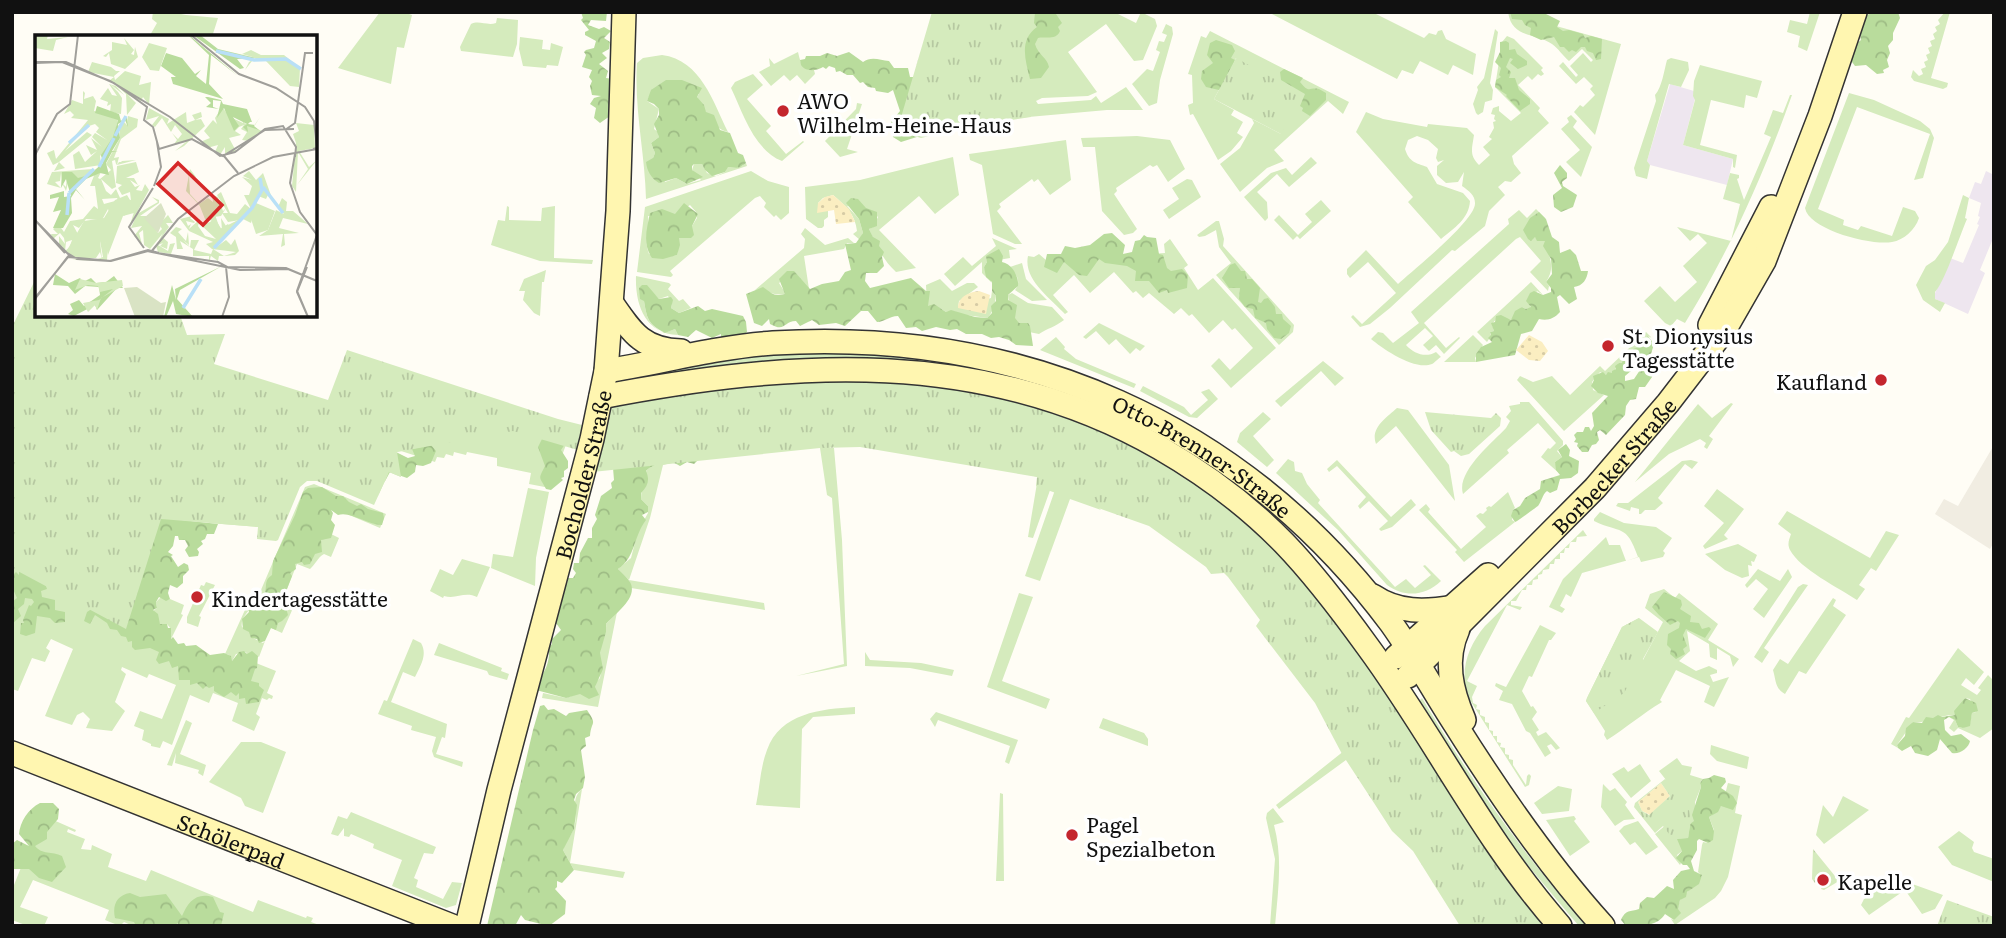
<svg xmlns="http://www.w3.org/2000/svg" width="2006" height="938" viewBox="0 0 2006 938" font-family="Literata,serif">
	<style>
		.industrial { fill: #eee6ef }
		.grass { fill: #d5ebbd; fill-rule: evenodd }
		.forest { fill: url(#forest-crowns) }
		.sand { fill: url(#sand-dots) }
		.park { fill: url(#park-tufts); fill-rule: evenodd }
		.plaza { fill: #f1ede2 }
		.lines { fill: none; stroke-linecap: round; stroke-linejoin: round }
		.secondary-casing { stroke: #333; stroke-width: 26 }
		.secondary { stroke: #fff6b0; stroke-width: 23 }
		.poi-dot { fill: #c4262e; stroke: #fff; stroke-width: 2.5 }
		.labels { text-anchor: middle; dominant-baseline: central; stroke-width: 7; stroke-linejoin: round; paint-order: stroke }
		.poi-label { font-size: 21px; fill: #111; stroke: #fff; text-anchor: start }
		.street-label { font-size: 21px; fill: #111; stroke: #fff }
		.inset-river { fill: none; stroke: #b9e0f7; stroke-width: 3.5 }
		.inset-road { fill: none; stroke: #a09f9a; stroke-width: 2 }
		.view { fill: #d62828; fill-opacity: 0.15; stroke: #d62828; stroke-width: 3.5 }
		.inset-edge { fill: none; stroke: #111; stroke-width: 3.5 }
	</style>
	<defs>
		<pattern id="forest-crowns" width="20" height="18" patternUnits="userSpaceOnUse" patternTransform="scale(1.75)"><rect width="20" height="18" fill="#b9dc9c"/><path d="M2 6a3 3 0 1 1 6 0M12 15a3 3 0 1 1 6 0" fill="none" stroke="#9ebc85"/></pattern>
		<pattern id="sand-dots" width="8" height="8" patternUnits="userSpaceOnUse" patternTransform="scale(1.75)"><rect width="8" height="8" fill="#fbeec1"/><path d="M2 2h.1M6 6h.1" fill="none" stroke="#d6cba5" stroke-width="1.8" stroke-linecap="round"/></pattern>
		<pattern id="park-tufts" width="24" height="20" patternUnits="userSpaceOnUse" patternTransform="scale(1.75)"><rect width="24" height="20" fill="#d5ebbd"/><path d="M3 7l-1-3M5 7V3M7 7l1-3M15 17l-1-3M17 17v-4M19 17l1-3" fill="none" stroke="#b6c8a1"/></pattern>
	</defs>
	<rect width="100%" height="100%" fill="#fffdf5"/>
	<path class="industrial" d="M1670,84L1694,91L1695,99L1683,145L1733,159L1727,185L1650,165L1647,161Z
		M1986,171L1994,175V236L1980,270L1985,273L1968,314L1933,298L1950,258L1963,263L1979,225L1977,224L1980,217L1978,216L1981,203L1969,198L1975,182L1981,184Z"/>
	<path class="grass" d="M153,12H182L181,14L186,15L218,18L212,37H149L157,23L152,19Z
		M380,12H403L412,15L404,48L397,47L391,84L338,68Z
		M1008,12L1016,14L1020,12H1114L1136,23L1141,12L1155,19L1157,26L1143,60L1134,61L1106,24L1068,52L1097,92L1088,96L1042,98L1036,101L1038,104L1091,100L1096,96L1101,103L1126,87L1143,110H1107L1017,118Z
		M1268,12L1374,13L1424,38L1429,33L1436,35L1438,31L1442,30L1446,39L1476,54L1473,75L1453,65L1448,75L1420,61L1413,74L1402,70L1397,79Z
		M1508,12H1526L1538,21L1621,44L1595,135L1574,112L1580,105L1583,107L1595,95L1590,89L1593,86L1584,77L1576,84L1559,66L1563,62L1576,77L1578,75L1570,66L1583,53L1591,62L1593,60L1582,49L1569,61C1563,56 1558,48 1552,44C1535,32 1512,39 1508,12Z
		M1810,12H1820L1807,51L1798,47L1800,36L1787,32L1790,20L1807,24Z
		M1945,12H1950L1931,78L1948,83L1947,87L1943,89L1914,81L1911,77L1913,70L1919,76L1923,74L1921,69L1926,67L1924,62L1928,60L1926,55L1930,53L1928,48L1932,46L1930,41L1935,39L1933,34L1937,31L1935,27L1940,24L1938,20Z
		M497,18L518,20L517,44L513,57L461,51L460,47L471,24C479,20 487,26 496,23Z
		M1166,24L1172,27L1173,34L1160,80L1157,103L1149,106L1132,84L1147,69L1153,71L1160,52L1156,50L1159,41L1164,42L1167,35L1162,33Z
		M1495,29L1498,32L1490,83L1493,90L1492,100L1485,102L1483,112L1478,115L1476,113L1473,104L1478,90L1477,87L1484,78Z
		M1210,31L1349,102L1343,114L1328,101L1274,150L1284,161L1267,168L1240,192L1220,164L1240,148L1254,123L1252,119L1281,134L1236,58L1214,99L1234,110L1231,115L1243,122L1237,133L1243,137L1231,151L1218,160L1193,114L1190,115L1188,105L1193,103L1192,75L1188,74L1201,36L1206,38Z
		M1507,36L1514,39L1543,68L1541,70L1544,74L1541,76L1538,74L1532,80L1528,76L1518,85L1540,108L1538,111L1549,123L1512,156L1514,164L1521,173L1511,182L1505,181L1498,187L1505,195L1489,211L1485,226L1455,251L1452,250L1390,308L1370,324L1360,327L1351,317L1353,315L1362,324L1396,293L1368,262L1350,278L1347,274V269L1366,250L1398,284C1412,271 1476,220 1475,203C1475,195 1469,191 1462,186L1464,172L1458,182L1446,183L1437,175V166L1444,160L1438,162L1436,158L1438,149L1428,140L1417,136L1408,140L1405,149C1409,162 1416,163 1427,167L1437,184L1463,193L1470,201C1469,219 1454,228 1441,239L1408,202L1413,197L1356,132L1366,112L1383,119L1427,127L1428,124L1467,128L1474,135C1472,149 1469,155 1479,165L1490,155L1483,147L1492,139L1489,137L1494,128L1493,122L1496,121L1494,119L1495,115L1491,114L1493,108L1499,106V111L1511,121L1521,113L1495,87L1502,42Z
		M520,37L543,40L542,49L550,50L551,43L563,47L558,66L547,65L546,68L523,66L519,49Z
		M798,52C801,64 801,68 814,70L815,74L805,84L797,75L790,81L784,75L771,86L759,72L770,66L769,58L774,64Z
		M662,55C701,60 713,102 728,132C713,129 704,109 697,97L699,94C682,74 657,77 647,101L659,109L654,129L658,132L659,137L651,143L655,153L653,158L665,182L676,178L687,184L701,180L692,170L694,164H702L707,173L716,176L725,172L727,167L742,166L746,163L747,166L646,199C645,153 634,109 637,63L643,58Z
		M1671,58L1688,62L1689,70L1681,87L1669,84L1647,161L1650,165L1647,179L1636,176L1634,168L1656,101L1655,95C1662,87 1664,71 1667,60Z
		M1700,65L1762,81L1757,98L1746,95L1744,108L1711,100L1700,145L1737,155L1735,168L1733,167V159L1683,145L1695,100L1693,96L1694,81Z
		M753,74L763,85L747,99L771,126L766,131L786,154L803,141L804,142L782,161C754,150 743,113 731,88L735,82Z
		M1849,93L1874,100L1920,121L1930,129L1934,138L1923,178L1914,180L1930,134L1857,107L1818,209L1844,220L1843,225L1858,230L1861,226L1892,236L1903,207L1915,211L1919,218C1915,230 1904,240 1892,242C1872,246 1809,230 1805,208Z
		M1790,95H1792C1763,176 1730,250 1685,323L1677,319L1671,326L1665,323L1644,301L1660,286L1675,302L1697,282L1683,266L1707,243L1698,234L1690,241L1677,227L1731,241L1740,204L1723,199L1730,173L1739,175V178L1737,179L1744,200L1771,137L1764,134L1773,110L1783,113Z
		M857,103L862,104L847,149L858,152L840,157L825,141L856,109Z
		M1571,115L1577,121L1573,127L1592,147L1581,177L1566,162L1580,150L1561,129L1569,122L1567,118Z
		M1137,136L1170,140L1185,169L1168,182L1157,165L1153,167L1150,165L1116,188L1117,191L1114,194L1137,229L1133,233L1124,235L1102,211L1095,147H1083L1081,138Z
		M1066,140L1071,180L1050,195L1038,179L1034,182L1032,179L999,204L1001,207L997,211L1022,244H1015L993,234L982,165L970,160L969,154Z
		M953,157L959,195L935,214L919,196L879,230L916,268L896,272C882,259 877,246 869,229L873,227L878,217L870,210L847,206L859,219L863,233L860,240L853,234L857,231C855,214 846,206 833,195L823,198L818,203L828,210V217L824,220V226L822,228H818L806,219L805,187L860,180Z
		M1311,157L1317,163L1289,187L1277,174L1257,192L1267,202L1268,218L1265,221L1244,197L1271,173L1286,168L1292,175Z
		M751,171L768,181L789,187V213L781,220L776,215L774,217L764,207L766,203L760,196L755,198L670,271L673,275L671,277L637,272L645,207ZM690,205L696,212L697,218L692,226L679,238L677,255L667,257L649,254C643,238 650,231 648,216L675,215Z
		M1187,179L1192,180L1201,197L1169,219L1163,210L1179,199L1172,188Z
		M1963,195L1969,198L1965,218L1967,219C1958,240 1945,281 1935,292V299L1945,303L1940,312L1923,300L1916,285L1926,266L1935,260L1948,242Z
		M1321,200L1331,211L1300,239L1297,236L1293,240L1274,220L1279,215L1298,235L1312,222L1305,214Z
		M507,206L509,207V220L541,221L542,208L555,206L554,258L593,260L592,264L540,261L491,245L498,220L505,221Z
		M1536,209L1546,219L1536,214L1526,226L1525,231L1529,238L1535,237L1545,241C1549,257 1556,267 1546,282L1549,286L1548,291L1530,272L1541,261L1520,237L1516,239L1424,323L1446,348L1459,337L1460,338L1444,354L1436,345L1429,351L1423,345L1433,336L1425,328L1406,345C1414,354 1426,358 1436,352L1441,357C1440,357 1433,364 1432,364C1415,371 1383,349 1371,339L1378,332L1383,333L1393,343L1419,323L1411,312L1509,224L1508,219L1519,210L1527,218Z
		M1216,221H1219L1224,239L1223,246L1294,325L1293,332L1279,345L1216,275L1231,263L1219,247L1216,230L1205,236L1199,237L1197,235Z
		M805,228L825,245L848,238L854,243H847L844,249L804,256L809,289L794,272L779,283L786,294C771,297 766,288 755,290L804,248L805,239L801,234Z
		M992,238L1017,249L1009,250L1010,258L987,262L984,267L992,283L982,273V262L955,286L944,274L963,257L972,266L996,246Z
		M1170,239L1188,265L1184,268L1198,290L1213,278L1276,348L1231,388L1211,366L1219,358L1230,370L1253,348L1235,328L1232,330L1223,320L1209,333L1192,314L1189,316L1181,308L1174,314L1149,293L1143,298L1136,291L1133,293L1114,272L1090,293L1074,275L1053,295L1068,312L1065,314C1050,298 1023,279 1028,256L1034,257L1039,254L1046,260L1165,253L1164,244Z
		M1022,263L1026,279L1047,300L1032,301L1015,290C1022,281 1016,274 1010,267Z
		M546,270L544,282H542L540,316L534,313L523,300L525,291H519L524,279Z
		M636,276L669,283L671,285L668,289L679,301L683,299L691,308L679,313L671,308L672,304L668,296L659,299L655,295L644,301C647,319 648,324 664,333L675,329L678,335C645,334 635,305 636,276Z
		M940,279L952,291L967,283H974L978,287L959,301L958,308L991,298L992,291L996,296C995,303 993,313 987,318L959,314L954,311L946,312L940,308H927L926,285Z
		M1531,282L1543,295L1537,291L1530,305L1531,308L1526,309L1522,307L1511,320L1498,317L1492,324L1494,331L1490,332L1491,336L1487,342L1477,332Z
		M1012,293L1028,303L1052,307L1064,320C1055,327 1048,328 1039,334L1029,332L1030,326C1027,324 1022,325 1019,323C1013,320 1008,301 1008,295Z
		M1099,323L1145,346L1140,351L1136,348L1130,354L1116,339L1109,345L1096,331L1086,339L1083,337Z
		M1646,332L1652,338L1648,336L1644,338C1641,350 1632,356 1622,364L1619,363L1613,373L1606,375L1600,372L1592,382L1593,390L1604,395L1564,431L1517,380L1520,376L1533,382L1552,376L1570,395L1600,366L1605,371Z
		M1473,335L1483,345L1475,358L1476,362H1444Z
		M1056,337L1065,347L1064,349L1076,359L1136,384L1134,388L1040,350Z
		M839,351L916,356L1007,372L1102,404L1191,450L1188,454L1024,381L966,369L898,361L634,380L635,371L751,355Z
		M1323,361L1344,378L1335,386L1321,371L1281,407L1275,401Z
		M12,382L291,409L258,533V527L209,523L230,419L127,629L247,685L256,663L276,671L267,693L273,696L272,699L269,698L267,700L262,698L256,714L260,717L254,731L232,721L238,703L213,693L209,703L190,695L172,745L163,741L160,748L151,746V744L142,740L144,730L134,726L140,711L162,719L176,685L149,674L147,678L122,667L121,670L126,674L115,702L125,711L112,731L86,728L90,719L83,712L77,715L72,725L45,716L73,649L51,639L46,648L50,651L45,662L32,658L18,691L12,689Z
		M1143,386L1184,407L1191,415L1208,400L1201,392L1209,389L1218,399L1197,418L1189,417L1140,391Z
		M1520,402H1529L1563,441V445L1557,451L1562,457L1555,462L1561,475L1541,457L1548,448L1550,449L1556,443L1538,423L1507,450L1509,453L1463,494C1456,472 1492,443 1506,428L1510,421L1506,417L1511,411L1509,406L1520,404Z
		M1731,403L1733,404L1709,436L1713,439L1707,449L1704,447L1706,443L1700,439L1669,454L1635,482L1698,404L1712,418Z
		M1397,408L1408,410L1449,465L1455,501L1396,426L1376,444C1370,428 1386,418 1397,408Z
		M1263,412L1271,419L1253,436L1274,460L1267,467L1237,442L1240,433Z
		M489,423L567,442L550,488L529,484L531,473L497,466V458L467,452L466,455L454,452L453,456L446,454L444,458L437,457L435,462L401,451L396,452L401,477L389,472L378,496L387,451Z
		M844,423V425L864,428L872,426L888,431L926,434L931,441L928,443L929,449C941,455 943,445 952,444L953,439L949,435L979,441L978,450L986,459L1000,460L999,465L1013,469L1022,464L1021,459L1026,456L1024,453L1059,465L1033,538L1028,537L1038,477L957,459L956,456L928,452L929,449L911,448L908,445L906,447C898,443 890,439 881,439C869,439 858,442 849,434L847,438C839,438 834,438 829,445L830,448H834L842,540L847,666L796,676L844,664L832,498L827,495L820,448C804,442 777,451 757,451L755,454L748,453L747,455L730,456L728,454L715,458L712,456L701,459L699,451L690,445L670,451L664,449L658,453L638,441L757,429L759,432C770,424 776,430 788,430C797,431 800,424 810,427L816,424Z
		M1288,459L1294,462L1295,471L1302,473L1307,484L1320,500L1318,503L1395,587L1406,579L1415,588L1431,575L1423,566L1425,565L1441,581C1425,596 1405,598 1387,585L1338,530L1276,473Z
		M1337,460L1391,517L1411,499L1416,505L1392,527L1381,531L1379,529L1388,521L1369,501L1360,509L1358,506L1366,497L1337,466L1329,472L1327,469Z
		M1691,460L1698,462L1692,469L1685,464L1658,498L1663,503L1655,510H1645L1641,514H1639V509L1631,507L1630,511L1616,506L1618,503H1628L1682,461Z
		M675,462L663,465L650,518L629,580L764,603L765,610L631,588L629,580L618,569L631,558L638,531L648,513V506L641,499C643,467 645,465 675,462Z
		M1063,467L1101,510L1070,499L1040,581L1025,576Z
		M314,484L386,514L380,528L328,506L332,530L331,534L339,538L331,557L324,554C317,558 316,564 310,569L297,564L285,594L297,599L282,633L271,628L276,613L255,604C248,611 240,619 242,627L250,632L251,637L263,643L265,641L259,657L252,652L247,655L246,652L236,654L231,663L229,655L225,654L249,601L255,604L305,487Z
		M528,488L549,492L536,558L535,586L491,568L493,554L513,557Z
		M1717,489L1744,509L1724,535L1728,539L1705,549L1703,546L1724,523L1704,506Z
		M1508,492L1515,508L1513,510L1512,520L1515,522L1464,562L1455,552L1457,550L1419,510L1426,504L1430,509L1428,512L1461,549L1486,527L1476,516L1480,513L1483,514L1487,510L1486,508L1489,506L1491,507Z
		M1787,511L1870,558L1886,531L1899,535L1876,571L1871,568L1859,585L1865,589L1857,600C1839,588 1800,569 1790,550C1787,544 1789,540 1791,534L1778,524Z
		M1600,512L1624,523L1656,527L1672,538L1663,551L1665,553L1663,557L1641,562L1639,557L1626,561H1625L1582,573L1571,597L1566,594L1560,606L1565,609L1562,613L1549,607L1563,579L1606,537L1609,545H1620L1626,561L1638,557C1626,523 1621,534 1594,521V519Z
		M1583,530L1587,536L1577,537L1576,542H1570L1569,548H1565L1564,553H1560V559H1555L1554,564H1550L1549,569L1543,570L1542,574L1538,575V579L1533,580L1532,585H1527L1526,590H1522L1516,601H1511V605L1522,607L1520,610L1507,605L1467,681L1477,686L1472,697L1473,703L1477,705L1476,709L1480,710V715L1485,717V722L1489,723V730L1493,731V736H1497V742L1501,743L1500,747L1505,748V754L1509,755V759L1513,760V765L1526,785L1527,776L1529,774L1531,776L1529,785L1525,787L1468,697C1459,671 1468,646 1485,626Z
		M1738,544L1757,555L1754,562L1751,561L1752,566L1748,565L1749,576L1742,578L1725,570L1705,554Z
		M462,559L490,567L477,597C464,591 456,600 444,596L443,598L430,591L440,569L453,575Z
		M1758,569L1780,581L1788,569L1792,577L1764,618L1753,609L1768,589L1756,579L1747,588L1745,585Z
		M206,582L215,585L199,616L201,617L198,627L187,623V617L201,585L204,586Z
		M1803,584L1808,585L1764,648L1769,652L1762,663L1754,657L1798,587Z
		M1664,589L1675,598L1679,593L1718,624L1708,640L1739,659L1733,667L1730,656L1717,648V660L1710,657L1709,644L1687,631L1690,651L1679,661L1696,671L1709,666L1717,670V673L1710,675L1713,682L1729,677L1714,707L1704,702L1710,686L1676,670L1660,700L1662,702C1642,714 1626,728 1607,740L1604,735L1605,731L1586,701L1587,698L1622,627L1639,618L1643,660L1663,622L1645,608L1650,594Z
		M1019,593L1033,597L1002,681L1050,699L1046,709L987,687Z
		M161,597L165,600L170,599L184,605L181,614L183,615L171,639V629L167,624H160L153,611L157,608L156,602Z
		M1833,598L1836,600L1833,606L1846,615L1806,674L1799,671L1785,694C1775,689 1776,680 1773,670L1780,659L1788,664Z
		M617,612L598,707L542,698L543,693L566,698L595,687L596,682L600,678C602,669 600,662 600,654C600,644 607,635 606,624Z
		M1540,625L1556,633L1551,640H1549L1532,677L1529,676L1522,691L1531,707L1533,706L1537,712L1532,719L1539,730L1536,732L1538,736L1546,732L1560,748L1556,750L1551,744L1547,746L1551,753L1545,757L1530,733L1526,731L1512,704L1499,700L1503,691L1495,686L1496,683L1506,687Z
		M413,639L421,643C428,655 420,666 415,677L403,672L391,702L447,724L445,738L442,737L436,754L463,762L462,767L434,757L432,751L436,737L411,730L412,726L378,714L384,700L387,701Z
		M439,643L502,668L501,671L509,674L507,680L489,675L487,671L434,655Z
		M1958,648L1984,672L1974,685L1966,678L1961,685L1977,695L1981,690L1978,688L1988,675L1994,681V728L1980,738L1958,728L1954,732L1949,728L1954,720L1949,717L1955,720L1958,727L1963,728L1970,723L1972,713L1976,712L1970,699L1965,698L1955,715C1941,714 1927,724 1913,722L1897,745L1898,748L1891,744L1906,717L1909,718Z
		M865,652L870,660L921,663L954,670L952,676L910,668L865,666Z
		M1422,698C1470,778 1523,855 1587,926H1579L1572,918L1505,838L1417,703Z
		M855,707V714L813,717L802,729L800,808L756,805C760,787 760,768 767,750C780,713 821,709 855,707Z
		M936,712L1018,740L1009,764L1005,762L1010,746L938,720L935,727L930,719Z
		M1103,718L1144,733L1148,739V746L1099,728Z
		M186,720L192,723L180,754L206,765L203,776L198,773L199,770L175,763L176,753L172,766L167,765Z
		M1364,735L1346,760L1279,809L1276,805Z
		M241,742H261L286,752L263,813L245,806L241,798L209,782Z
		M1711,745L1749,757L1747,769L1717,761L1710,754Z
		M1677,758L1682,765L1692,767L1690,775L1703,779L1700,783L1701,787L1695,802V821L1682,851L1677,855L1681,863L1680,865L1655,834L1679,814L1681,799L1659,771Z
		M1640,764L1651,781L1631,798L1612,774L1624,767L1628,772Z
		M1728,783L1740,786L1735,813L1742,815L1728,877L1721,891L1715,898L1675,925L1671,919L1674,920L1680,900L1702,876L1698,872L1702,845L1703,842L1708,843L1714,830L1709,817C1724,809 1724,797 1728,783Z
		M1603,784L1610,791L1615,788L1627,802L1625,805L1635,819L1624,820L1615,826L1601,807Z
		M1558,786L1572,789L1569,811L1542,814L1534,803Z
		M582,789L570,863L625,872L623,878L574,870L563,850C565,842 571,836 574,828C579,813 569,800 582,789Z
		M1000,793L1003,794L1004,881H996Z
		M1843,796L1869,810L1824,844L1816,835L1823,805L1833,817Z
		M1273,808L1284,822L1274,825C1283,859 1278,891 1275,926H1270L1275,859L1266,818L1267,813Z
		M351,812L436,847L433,854L424,853L414,878L418,880L416,887L443,899L452,882L462,883L456,905L446,908L392,886L402,860L373,848L374,844L351,834L349,837L344,836V828L338,836L331,834L338,816L347,819Z
		M42,815L76,830L75,832L68,829L67,832L85,839L81,849L91,850L92,845L112,854L108,867L146,881L151,870L253,912L258,900L306,918L307,916L313,918L311,922L322,926H133L124,922L120,926L105,920L109,910L33,880L20,907L48,917L44,926H28L12,920V890Z
		M1574,816L1576,819L1574,821L1590,842L1570,856L1546,820Z
		M1638,821L1658,847L1646,855L1635,842L1630,845L1619,831L1624,826Z
		M1959,831L1974,842L1972,848L1974,852L1994,859V882L1952,865L1938,847Z
		M1891,880L1904,881L1943,895L1935,909L1922,914L1905,890L1869,915L1861,905L1864,899Z"/>
	<path class="forest" d="M581,12H607L606,21L591,20L588,25L599,29L604,27L611,31L604,38L610,42L609,49L602,53L607,58L599,64L608,71L606,78L613,79L610,116L600,123L594,118L596,108L590,104L594,98L601,96L592,95L590,86L592,81L589,77L592,70L582,67L586,55L584,52L586,50L594,48L596,41L585,35V32L589,30L581,20L583,18Z
		M1035,12H1059L1056,14L1062,23L1058,27L1060,31C1056,41 1045,36 1038,38L1035,44C1038,55 1047,57 1049,67L1041,78L1030,79C1025,59 1019,40 1037,27L1034,23Z
		M1510,12H1542L1560,21L1557,27L1563,31L1569,30L1583,34L1585,38L1591,36L1602,39L1601,59L1596,60L1593,53L1587,51L1585,47H1581L1576,52L1572,50L1569,52L1564,47H1560L1554,37L1541,40L1530,35L1531,28L1525,25L1522,20L1512,19Z
		M1871,12H1898L1900,18L1893,33V40L1888,46L1890,53L1887,60L1889,67L1883,70L1884,73L1877,74L1866,65L1855,66L1849,58V50L1861,40C1859,31 1859,15 1870,14C1874,13 1878,14 1883,14Z
		M1216,40L1232,45L1235,51L1231,58L1235,60L1225,86L1219,90L1206,87L1201,79L1202,71L1213,63L1207,55L1210,43Z
		M1506,41L1509,43V50L1515,49L1517,54L1527,61V65L1518,69L1510,63L1513,59L1510,58L1506,67L1511,72L1509,78H1515L1519,90L1530,99V104L1520,111L1506,96L1507,95L1495,87L1496,80L1501,77L1499,75L1501,68L1495,62L1500,52V42Z
		M849,52L863,62C871,56 880,60 889,61L894,68H908L910,77H915L920,136L901,142L893,137L891,122L900,111L893,90L888,93L876,91L875,88L868,87L863,82L860,83L853,75H847L840,71L836,72L835,68L829,66L826,69L823,67C817,71 805,72 801,65L800,60L805,59L806,56H820L827,53L837,56Z
		M1284,69L1303,78L1300,82C1310,94 1308,87 1319,89L1326,93V100L1310,116L1302,111L1303,108L1300,106L1305,94L1281,80L1280,72Z
		M666,80H682L702,88L697,97L704,105L706,112L714,115L720,130L730,133L738,153L743,155L746,163C738,170 736,167 728,167L725,172L712,176L705,170L702,164H694L692,166V170L703,177L687,184L676,178L659,183C651,178 647,171 646,162L653,158L655,153L651,143L659,137L654,124L659,115V109L654,104L647,101L651,90Z
		M1560,165L1567,173V178L1562,182L1563,186L1577,195L1573,207L1561,212L1554,207L1553,195L1562,188L1554,173Z
		M851,198L858,199L866,208L877,212V226L869,229L873,237L880,241L879,246L884,252L882,257L884,266L877,273H866L865,281L870,288L911,278L926,291H930L928,306L934,304L946,312L951,310L975,317L987,318L992,313L991,306L996,301V296L992,291V282L986,277L984,267L987,262L986,256L999,249L1003,256L1002,262C1012,264 1019,276 1018,286L1008,295V300L1017,305L1015,318L1019,323H1028L1030,326L1033,346L1016,345L1009,340L999,337L991,338L982,334H966L957,329L950,330L936,327L922,331L916,327L906,328L898,316C889,316 885,322 877,322L868,311H861L845,326L836,323L819,325L812,320L800,326L796,321C783,321 786,333 770,324L769,319L762,326L754,323L746,294L763,287C772,293 773,297 785,294L779,279L787,271H794L810,289L822,284L839,281L845,272L851,270L845,244L856,243L863,233L859,219L846,203Z
		M684,203L698,214L692,226L694,235L691,238H679L680,245L677,255L663,259L652,258C642,244 647,228 650,213L662,209L675,214Z
		M1539,212L1546,219L1552,237L1559,242L1560,253L1570,249L1576,255L1581,271H1588C1587,279 1583,286 1574,287L1577,299L1569,304L1560,295L1557,297L1560,312C1554,319 1547,321 1539,319L1532,331L1521,334L1515,355L1476,362V354L1481,347L1492,342L1488,338L1491,335L1490,332L1494,331L1491,323L1495,322L1496,316L1501,315L1511,320L1515,311L1522,307L1526,309L1531,307L1526,301L1530,293L1534,291L1543,295L1551,292V288L1546,282L1552,274L1551,259L1543,246L1545,241H1537L1535,237L1531,241L1528,239L1523,230L1530,218Z
		M1112,233L1125,245L1123,254L1132,252L1135,241L1140,240L1144,235L1147,237L1156,238L1159,254L1163,255L1167,268L1171,271L1182,269L1188,275L1187,288L1168,293L1167,290L1159,293L1149,281H1135L1136,271L1127,266L1105,263L1099,259L1087,276L1079,275L1064,262L1057,273L1044,267L1047,254H1061L1065,246L1075,248L1090,245L1104,234Z
		M1235,263L1241,271H1245L1247,279H1252L1260,288L1258,302L1261,303L1264,299L1268,298L1275,307L1276,314H1282L1283,319L1291,326L1289,333L1281,339L1274,338L1267,329L1266,323L1255,318L1253,309L1245,307L1239,299L1240,288H1229L1222,278L1230,265Z
		M642,285H647L659,299L671,297L673,300L671,308L679,313L698,306L705,311L712,309L743,316L746,322L747,332L740,337H721V334L712,338L696,330L688,337L678,335L675,329L665,333C648,324 647,319 644,301L640,299L639,288Z
		M1648,336L1654,344L1651,354L1625,376V381L1634,379L1642,367L1657,362L1652,377L1645,387H1639L1636,399L1630,400L1626,406L1625,415L1606,435L1600,430L1597,432L1599,440L1596,444L1592,445L1588,452H1582L1577,446L1578,443L1574,442L1576,439L1574,435L1577,432H1583L1585,427H1589L1591,431L1594,426L1592,413L1608,396L1598,393L1591,386L1594,380L1593,376L1603,372L1606,375L1608,372L1612,373V371L1616,369L1615,366L1619,363H1622L1624,356L1634,354L1633,349L1642,346L1644,338Z
		M542,439L565,444L561,450L568,461V468L564,471V477L561,478L563,480L551,490L546,489C539,476 538,480 545,466L538,447Z
		M1566,444L1570,450L1569,456L1579,461L1578,473L1571,478L1560,479L1557,490L1550,493L1547,491C1542,495 1542,501 1538,506C1535,508 1518,521 1515,522L1511,516L1513,510L1520,506L1525,498L1540,489L1541,481L1560,475L1556,470L1555,462L1562,457L1558,450Z
		M431,445L436,451L431,463L423,466L416,465L415,472L407,478L390,472L384,483L396,452L408,458L415,456L412,449Z
		M698,460L694,464L687,462L680,466C671,459 653,463 646,471C650,480 648,486 641,493V499L648,506V512L642,515L646,520C633,537 636,557 618,569C622,573 627,577 630,582C639,598 614,614 606,624V632L600,653L603,669L595,687L599,695L589,699L580,694L566,698L536,690C543,670 550,668 549,647L552,644V639L561,630L556,623L557,621L554,612L563,596L561,592L567,584L568,578H573L576,573L573,569L574,563H579L580,553L588,538H592V528L597,519L595,515L601,496L612,488L611,483L614,480L613,468Z
		M322,487L336,496H343L349,502L357,506L361,504L368,509L383,513L384,518L382,525C367,525 351,511 338,515L331,510L333,513L331,520L335,525L331,538L321,540L322,552L315,554L310,564L304,565L302,562L295,564L296,569L290,573L292,576L285,594L291,597L292,600L284,601L288,615L282,621L278,623L276,630L271,628L265,641L259,643L257,639L251,638L249,632L243,629L242,619L249,612L248,609L255,604L263,609L271,598H275V594L271,596L265,592C267,585 264,580 272,575L273,561L295,515L303,492L308,488Z
		M146,516L218,524L214,534H207L205,539L201,541L203,544L197,549L199,552L198,556L189,557L185,550L188,546L185,540H179L178,536H175L173,546L168,552L173,555L171,556L178,567L184,563L188,565L189,570L183,576V583L177,588L170,585L168,593L170,599L166,601L159,597L156,602L157,608L153,610L158,614L160,624H167L168,628H171V639L173,637L178,644L184,643L186,646L196,645L210,655L224,653L231,656L232,661L239,652L244,651L247,654L252,651L258,656L257,668L255,669L251,681L259,683V686L264,690L259,702L246,704L245,698L239,699V693L236,696L231,692L224,697L214,691V686L209,688L206,686L203,689L197,683L190,685V680H179L178,666L172,668L169,661L159,664L156,660L159,652L150,648L135,650L132,647V641L128,642L126,637L121,636L117,630L110,629L107,623L95,615L90,624L84,621L87,612L90,610Z
		M19,570L45,583L47,589L41,591L42,597L55,600V610L65,612V622L55,623L50,618L37,616L35,633L26,636L20,634L21,623H24L23,620L29,605L31,606L34,602L32,599L25,598L24,604L18,609L21,616L12,624V602L17,598L13,589L12,581H14L12,576L16,572L19,575Z
		M1664,592L1681,600L1682,605L1680,609L1691,616L1690,622L1699,623L1702,629L1709,627L1711,629L1705,638L1686,629L1683,635L1687,646L1683,649L1685,654L1676,659L1670,654L1671,649L1667,645L1668,634L1679,628L1680,623L1678,621L1670,625C1664,619 1658,615 1652,607Z
		M1965,698L1976,703L1978,711L1972,713L1970,726L1963,728L1958,727L1955,720L1949,717L1944,720L1945,730L1951,736L1961,734L1970,741C1969,748 1959,755 1952,753L1940,739L1937,750L1928,756L1915,753L1911,746L1902,751L1898,748L1897,745L1905,736L1906,728L1913,722L1922,723L1926,717L1933,718L1938,715L1942,717L1955,715L1954,711Z
		M544,705L548,710L554,709L566,716L569,713L587,710C598,726 591,720 590,736L585,738L586,746L581,750L585,777L583,788L576,794L574,800L577,805L574,829L563,850L574,870L562,883L557,881V887L555,889L566,901L565,914L549,926L525,920L521,915L515,926H487L533,730L540,706Z
		M1714,775L1725,778L1726,782L1721,788L1733,796L1737,803L1733,810L1721,806L1718,812L1709,817L1714,831L1713,840L1708,843L1699,839L1697,841V850L1691,861L1694,871L1702,875L1699,884L1687,892L1686,897L1680,900L1678,909L1681,913L1674,920L1665,914C1657,927 1640,926 1626,926L1621,920C1626,909 1630,912 1639,909L1640,903L1647,897L1654,898L1667,886L1674,889L1673,880L1681,871L1690,869L1687,865H1683L1676,858L1682,851L1677,839L1688,838L1690,824L1694,821L1692,815L1701,787L1700,783L1703,779L1709,778Z
		M40,803H53L59,809L58,819L47,832V839L35,846C42,855 52,851 62,856L66,867L52,882L39,878L29,869H12V844L17,840L29,846L19,834C20,822 28,809 40,803Z
		M130,893L140,897L166,894L182,916C188,902 196,892 213,897L220,912L224,913L221,926H178V923L173,926H136L134,922L115,918C112,905 117,895 130,893Z"/>
	<path class="sand" d="M833,195L849,209L855,222L836,224L834,210L817,213L818,203L825,197Z
		M979,291L990,295L986,314L958,308C958,297 969,292 979,291Z
		M1529,335L1542,342L1548,351L1540,361L1529,360L1516,350Z
		M1661,783L1670,796L1650,815L1642,811L1638,802Z"/>
	<path class="park" d="M932,12L1016,14L1035,12L1022,52L1031,117L977,125L921,138L897,131Z
		M1236,58L1302,94L1281,134L1214,99Z
		M37,276V315H180L187,335L225,334L214,364L328,400L347,350L558,419L594,428L601,397L929,373L1113,424L1285,544L1560,926H1460L1413,851L1392,831L1374,803L1342,754L1315,703L1256,626L1260,620L1228,577L1224,573L1211,574L1206,567L1149,526L1036,486L1037,477L860,447L820,448L583,473L588,453L513,431L397,452L401,477L389,472L374,505L317,481H307L300,487L278,540L276,541L257,539L258,527L161,519L126,629L12,568V327Z
		M1425,412L1491,418L1496,413L1501,418L1500,426L1469,454L1461,456L1454,451L1451,452L1431,430Z
		M1639,618L1658,632L1624,693L1594,713L1586,701L1587,698L1622,627Z
		M1665,779L1685,787L1691,821L1688,838L1673,839L1663,826L1655,833L1634,807L1635,803ZM1661,783L1670,796L1649,815L1642,811L1638,802Z
		M1813,849L1839,881L1824,890L1821,889L1828,877L1822,875L1815,883L1812,879Z
		M1947,900L1994,917V926H1937Z"/>
	<path class="plaza" d="M1994,445V542L1990,549L1935,514L1944,499L1958,506Z"/>
	<g class="lines">
		<g class="secondary-casing">
			<g id="secondary">
				<path d="M613,305C633,334 644,350 681,351"/>
				<path d="M1710,325L1771,207"/>
				<path id="s1" d="M606,371C662,362 716,347 773,343C1020,328 1241,422 1391,623C1414,655 1433,690 1455,724C1499,794 1547,864 1603,926"/>
				<path d="M601,397C793,360 984,347 1160,448C1205,474 1248,506 1284,543C1315,575 1342,611 1368,647C1435,738 1484,840 1560,926"/>
				<path d="M1373,596C1398,613 1425,612 1454,607"/>
				<path d="M1458,629C1444,660 1451,690 1464,720"/>
				<path d="M1396,657L1488,575"/>
				<path id="s2" d="M1408,676L1595,488L1668,403L1725,329L1764,261L1820,116L1855,12"/>
				<path id="s3" d="M12,753L452,926"/>
				<path id="s4" d="M467,926L499,790L592,439L606,371L618,211L624,12"/>
			</g>
		</g>
		<use href="#secondary" class="secondary"/>
	</g>
	<g class="poi-dot">
		<circle cx="783" cy="111" r="7"/>
		<circle cx="1608" cy="346" r="7"/>
		<circle cx="1881" cy="380" r="7"/>
		<circle cx="197" cy="597" r="7"/>
		<circle cx="1072" cy="835" r="7"/>
		<circle cx="1823" cy="880" r="7"/>
	</g>
	<g class="labels">
		<g class="poi-label">
			<text x="797" y="99">AWO<tspan x="797" dy="24">Wilhelm-Heine-Haus</tspan></text>
			<text x="1622" y="334">St. Dionysius<tspan x="1622" dy="24">Tagesstätte</tspan></text>
			<text x="1867" y="380" text-anchor="end">Kaufland</text>
			<text x="211" y="597">Kindertagesstätte</text>
			<text x="1086" y="823">Pagel<tspan x="1086" dy="24">Spezialbeton</tspan></text>
			<text x="1837" y="880">Kapelle</text>
		</g>
		<g class="street-label">
			<text stroke="none"><textPath href="#s1" startOffset="623">Otto-Brenner-Straße</textPath></text>
			<text stroke="none"><textPath href="#s2" startOffset="294">Borbecker Straße</textPath></text>
			<text stroke="none"><textPath href="#s4" startOffset="466">Bocholder Straße</textPath></text>
			<text stroke="none"><textPath href="#s3" startOffset="236">Schölerpad</textPath></text>
		</g>
	</g>
	<g transform="translate(35 35)">
		<rect width="282" height="282" fill="#fffdf5"/>
		<path d="M13,0L12,4L33,2L21,5L18,16L0,13V1ZM89,3L99,15L96,19L99,20L100,12L103,22L90,34L76,29L74,18L71,22L68,21L77,15V7L92,10ZM216,15L226,20H249L265,33L264,52L255,51L230,25L217,26L210,35L214,27L221,23L207,19ZM57,27L76,32L81,36H85L79,41L80,45L90,36L106,41L104,50L116,47L114,70L108,62L106,66L93,60L101,68L92,80L91,59L75,45L79,42L53,37ZM74,49L81,51L89,60L75,49L83,57L87,63L86,79L75,77L76,69L72,71L73,67L65,64L73,53L77,60L82,61ZM48,56L50,58L49,64L58,61L61,66L59,76L84,80L79,101L68,123L65,120L66,130L40,134L38,120L44,116L50,127L62,116L56,120L51,110L62,115L56,103L67,112L57,102L60,98L72,105L61,97L64,93L60,89L51,92L30,116L52,97L57,100L24,127L30,133L19,136L24,127L18,130L12,118L19,115L21,124L53,85L36,83L39,80L35,76L29,79L37,65L48,69ZM187,72L195,82L208,88L207,80L209,88L227,96L214,106L207,105L212,97L206,94L209,90L204,92L200,96L206,100L194,103L201,116L190,120V112L185,120L180,117L183,110L172,113L165,107L175,103L169,96L178,85L182,89L180,83ZM114,73L134,84L132,89L151,77L152,88L160,85L157,80L166,77L167,82L160,85L166,84L170,91L149,111L140,116L151,107L139,109L142,105L137,98L143,104L147,99L140,90L136,97L127,83L120,92L117,90L124,81L111,85ZM93,81L103,84L102,92L86,104L79,123L84,122L82,130L84,127H86L87,126L101,125L82,130L81,129L80,125L77,126L81,152L77,154L66,144L71,156L76,160L81,154L85,163L96,166L95,157L87,160L83,153L87,150L81,148L82,131L101,127L104,137L91,143H99L103,150L95,145L100,152L105,150L101,155L107,156L110,149L114,155L95,190L102,167L89,181L90,170L86,171L82,163L67,164L69,169L80,166L85,173L72,207L74,191L68,187L65,190L68,193L63,190L64,188L76,183L73,174L67,185L51,184L44,193L38,190L44,201L35,211L37,205L31,207L30,216L36,211L49,218L63,208V215L55,214V223H42L60,225L68,222L65,206L69,204L73,212L72,225L68,226L43,225L37,224H42L36,217H31L29,215L27,211L24,210V201L30,209L29,203L25,198L18,204L16,199H23L18,194L24,190L29,197L35,186L48,184L59,171L63,174L60,151H55L60,138L66,137L63,143L65,144L76,135L71,129L85,103L84,91L79,98L87,85L92,90ZM58,134L49,143H40L34,153L33,148L31,156L27,148L31,152L32,140L37,143L32,139L29,140V143L27,144L26,138L25,146L20,147L26,153L12,149L17,137ZM214,136L221,145L228,138L238,166L233,160L231,164L223,161L216,188L208,184L180,213L191,205L196,210L200,204L204,216L200,220L190,221H184L183,226L176,221L174,227V221H158V214L145,206L148,214H142L141,202L135,198L141,192L147,194L143,197L151,206L153,197L154,210L148,205L155,212L156,205H164L159,215L176,219L178,214L189,221L201,217L177,214L171,209L178,207L154,196L145,184L161,180L155,183L160,187L159,188L151,186L153,191L156,189L154,194L165,184L163,191L170,201L181,204L166,190L178,186L170,184L164,169L173,163L178,167L177,160L183,162L188,176L191,173L186,181L179,182L187,195L186,183L191,191L205,184L216,174L209,160H214L217,151L207,142L217,145L208,141ZM117,162L124,165V168L105,181H111L123,198L127,194L124,189L133,180L138,188H131L134,192L127,202L133,207L132,214L125,211L128,208L123,210L133,216L135,209L140,208L136,219L123,217L121,211L128,198L115,214L109,210L108,195L104,198L107,209L99,201L107,191L96,193L102,179L123,167Z" fill="#d5ebbd"/>
		<path d="M153,0H154L203,41L176,20L174,49L188,64L138,49L136,42H141L126,31L131,18L147,23L160,39L166,35L161,41L171,49L174,20ZM158,0H165L183,14L221,23L202,24L209,33L205,34ZM170,62H173L186,65L188,69L212,74L217,87H215L213,89L220,90L225,82L219,91L224,95L212,91L213,97L208,92L212,89L198,82L204,91L199,96L189,73L182,83L186,66L178,65V72L184,74L171,72L176,68ZM62,71L84,79L86,86L92,82L93,92L90,85L83,89L85,103L77,116L83,117H77L71,128L74,140L65,138L51,144L41,154L50,165L41,155L36,163L37,178L28,193H18L26,175L18,177L24,162L15,164V160L29,156V162L36,161L31,144L26,153L27,137H37L43,143L54,140L68,128L66,120L78,102L83,85L60,78ZM187,231L145,255L142,264L158,282L141,279L138,266L131,282H129L137,250L141,265L140,254ZM20,239L34,248L45,243L48,247L56,243L61,248L71,247L79,241L88,253H82L62,275L60,270L39,281L33,279L38,275L35,269L44,265L49,271L65,260L64,252L50,251L40,259L33,251L18,250Z" fill="#b9dc9c"/>
		<path d="M126,168L131,179L123,198L109,183ZM102,252L126,268L131,267L128,282H100L89,253Z" fill="#d9e3c4"/>
		<path d="M261,88L279,90L280,113L264,116L274,132L282,125L262,150L273,134L263,117L261,157L257,151L261,108L258,99L264,96ZM155,134L161,142L154,140L155,159L165,170L178,174L185,194L193,189L196,194L178,213L175,211L183,201L173,190L177,185L170,184L169,175L151,156ZM92,160L95,165L107,163L99,178L88,181L73,220L70,207L65,206L67,224L65,217L61,223H41L31,217L49,186L69,183L80,165ZM247,163L252,167L251,176H258L273,189L248,183L244,193L264,198L249,199L250,210L246,212L248,199L224,201L233,195L241,175L249,179L243,172ZM45,244L61,248L87,245L88,251L66,263L62,275L60,270L53,277L48,268L64,265L78,254L65,257L63,251L53,250L40,255Z" fill="#d5ebbd"/>
		<path d="M114,8L132,13L124,36L115,35L107,22ZM186,157L195,178L202,179L210,169L216,174L205,185L193,187L187,178H193L182,160ZM221,168L240,176L233,195L221,199L215,181Z" fill="#d5ebbd"/>
		<path class="inset-river" d="M181,16L219,25L251,24L266,34M80,101L91,81M34,108L54,90M64,132L79,103M228,152L248,178M34,158L59,134M32,180L34,158M179,213L217,173L227,155L225,143M148,273L166,244"/>
		<path class="inset-road" d="M156,0L204,39L241,53L270,72L279,86L282,113L278,114M0,27H31L79,48L112,72L109,85L118,92L124,114L157,104L188,121L230,95L259,94M0,28L27,27L75,46L135,82L185,121L200,117L230,94L248,91L261,112L260,122M250,95L260,88L270,18H278M260,119L255,148L265,177L282,200L262,256L273,282M0,120L22,79L35,69L43,0M189,121L203,138M119,151L126,132L122,107M0,185L30,218M0,185L36,222M109,213L94,192L118,153M29,216L42,224L75,226L113,215L124,218M112,216L205,235L253,234L282,246M116,217L143,184L199,141L238,122L282,114M122,218L183,227L194,233M190,232L251,233L282,246M272,232L262,257L273,282M0,263L33,222L76,226L113,216M0,264L34,220M187,282L194,262L191,232"/>
		<path class="view" d="M143,128L187,170L168,190L123,149Z"/>
		<rect width="282" height="282" class="inset-edge"/>
	</g>
	<rect width="2006" height="938" fill="none" stroke="#111111" stroke-width="28"/>
</svg>
